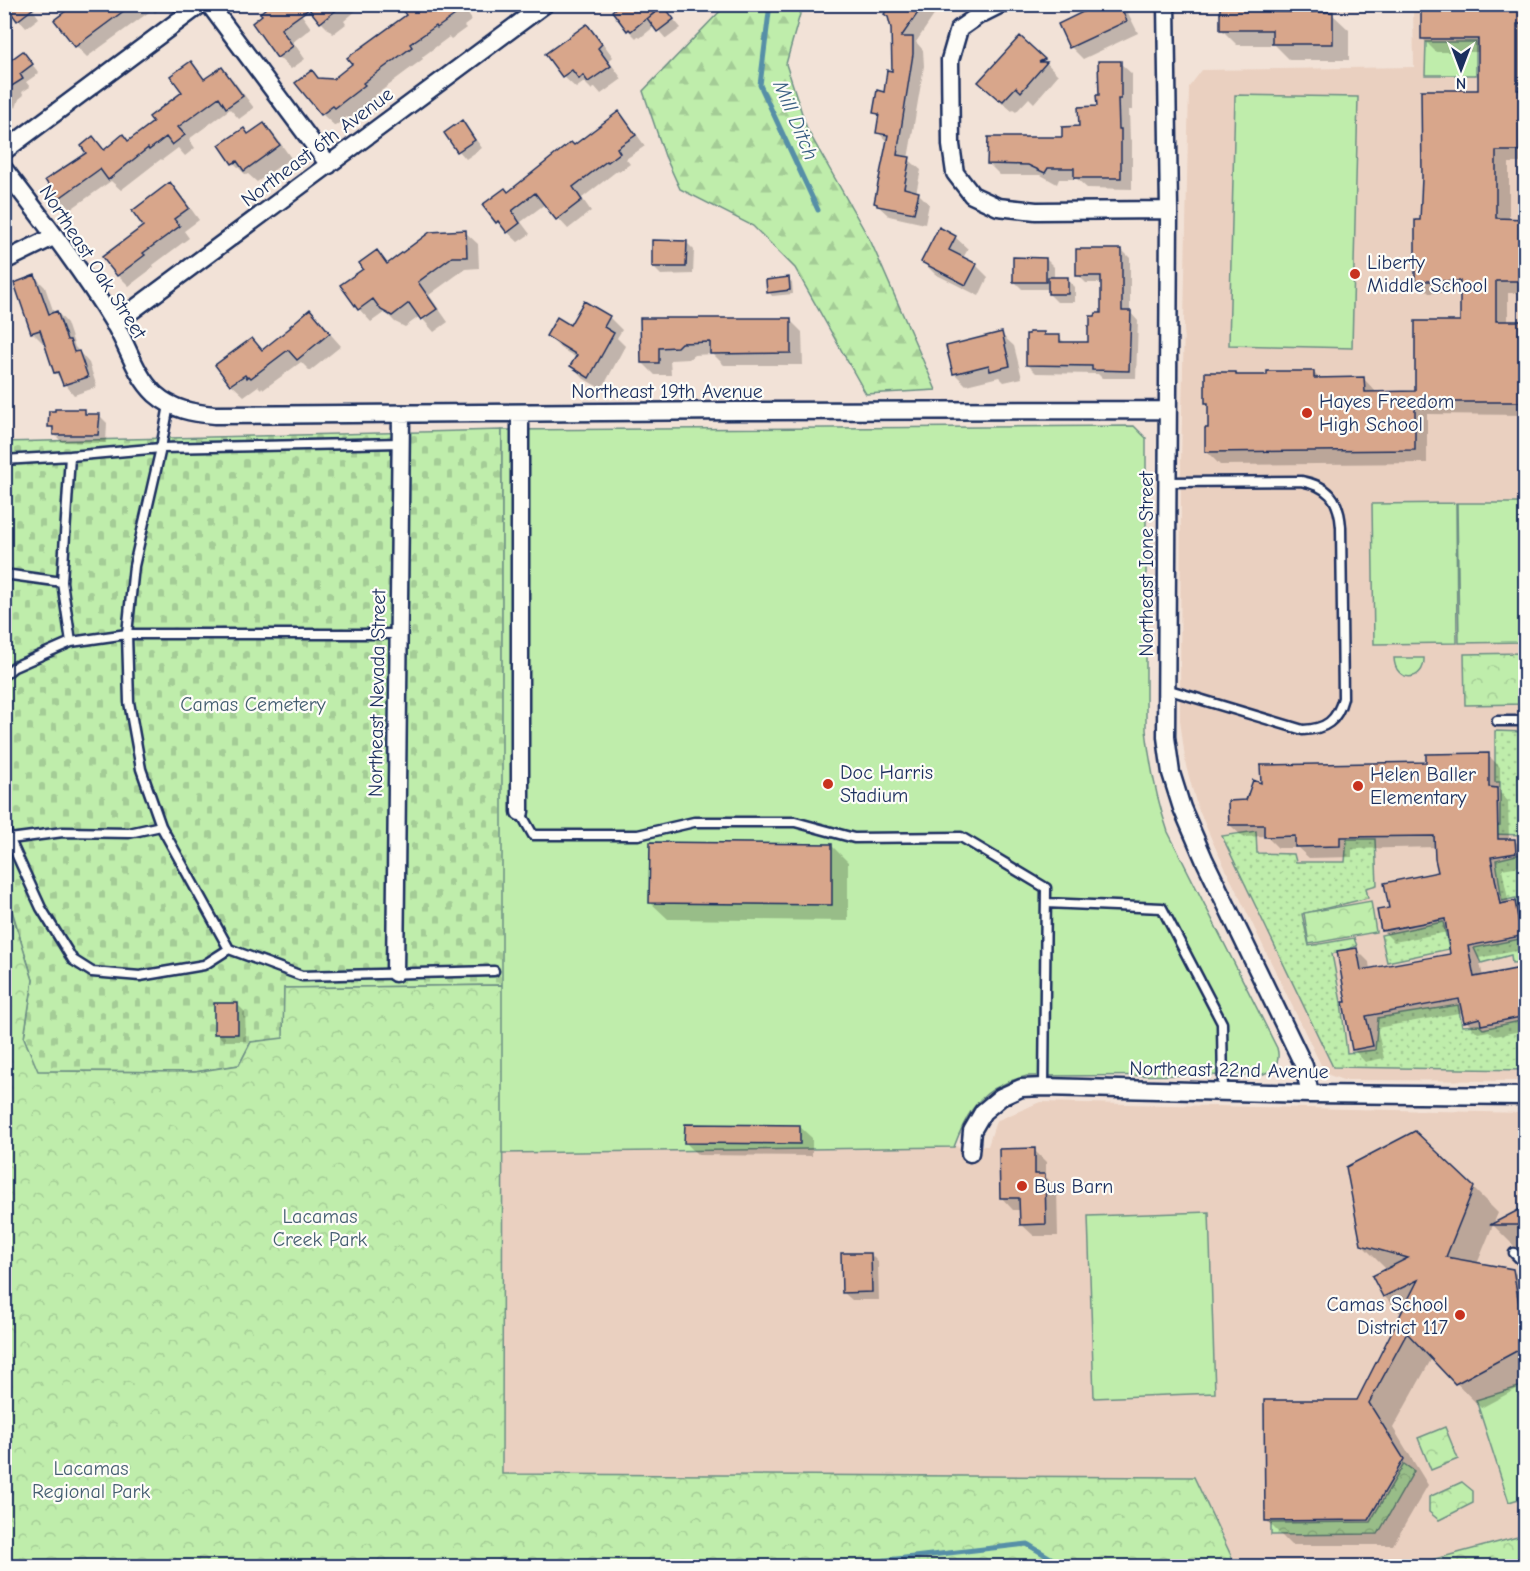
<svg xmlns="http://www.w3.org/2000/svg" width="1530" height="1571" viewBox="0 0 1530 1571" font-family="'Comic Neue',sans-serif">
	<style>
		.built { fill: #ead0c0 }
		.grass { fill: url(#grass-dots); stroke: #6d8e84; stroke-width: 1.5 }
		.forest { fill: url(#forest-firs); stroke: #6d8e84; stroke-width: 1.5 }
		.cemetery { fill: url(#cemetery-stones); stroke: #6d8e84; stroke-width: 1.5 }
		.park { fill: url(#park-crowns); stroke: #6d8e84; stroke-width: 1.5 }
		.pitch { fill: #bfedab; stroke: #6d8e84; stroke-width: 1.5 }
		.shadow { fill: #0003 }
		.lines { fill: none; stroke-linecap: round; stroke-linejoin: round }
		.stream { stroke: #568fa7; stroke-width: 5 }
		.building { fill: #d8a68b; stroke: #1b2f5e; stroke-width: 1.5 }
		.service-casing { stroke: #1b2f5e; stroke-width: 13 }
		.minor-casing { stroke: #1b2f5e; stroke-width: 21 }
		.service { stroke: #fdfcf7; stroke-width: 8 }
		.minor { stroke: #fdfcf7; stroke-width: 16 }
		.poi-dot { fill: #c8321e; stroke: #fdfcf7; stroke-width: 2 }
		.labels { text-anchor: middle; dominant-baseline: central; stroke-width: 4.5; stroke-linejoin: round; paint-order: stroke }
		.street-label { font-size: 20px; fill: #1b2f5e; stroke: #fdfcf7 }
		.poi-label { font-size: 20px; fill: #1b2f5e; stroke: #fdfcf7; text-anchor: start }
		.park-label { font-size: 20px; fill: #445e71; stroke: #fdfcf7 }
		.water-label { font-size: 21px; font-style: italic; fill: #395f83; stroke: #fdfcf7 }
	</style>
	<defs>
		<pattern id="grass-dots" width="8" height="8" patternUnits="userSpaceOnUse" patternTransform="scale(1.5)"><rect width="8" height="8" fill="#bfedab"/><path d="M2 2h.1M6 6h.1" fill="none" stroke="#a4cc96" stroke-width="1.8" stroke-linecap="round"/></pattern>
		<pattern id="forest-firs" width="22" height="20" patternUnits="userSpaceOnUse" patternTransform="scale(1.5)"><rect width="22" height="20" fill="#bfedab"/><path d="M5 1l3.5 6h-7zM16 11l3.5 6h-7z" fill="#a4cc96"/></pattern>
		<pattern id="cemetery-stones" width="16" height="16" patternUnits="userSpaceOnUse" patternTransform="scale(1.5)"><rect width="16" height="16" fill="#bfedab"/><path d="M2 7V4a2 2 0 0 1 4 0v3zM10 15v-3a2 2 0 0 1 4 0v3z" fill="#a4cc96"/></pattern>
		<pattern id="park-crowns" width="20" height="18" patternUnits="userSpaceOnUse" patternTransform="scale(1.5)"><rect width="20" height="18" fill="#bfedab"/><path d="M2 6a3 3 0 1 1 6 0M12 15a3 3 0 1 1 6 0" fill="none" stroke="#a4cc96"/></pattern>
	</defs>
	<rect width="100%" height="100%" fill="#f2e2d7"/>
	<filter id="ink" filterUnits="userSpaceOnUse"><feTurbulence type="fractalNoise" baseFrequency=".0167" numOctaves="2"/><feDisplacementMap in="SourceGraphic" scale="12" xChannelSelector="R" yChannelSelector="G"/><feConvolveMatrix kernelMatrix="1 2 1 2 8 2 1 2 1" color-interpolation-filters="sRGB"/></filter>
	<g filter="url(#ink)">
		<path class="built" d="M1413,5H1525V1081L1343,1080L1329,1075L1321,1065L1215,847L1197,806L1186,766L1180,720L1181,462L1189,87L1202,70L1414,67Z
			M1040,1102L1525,1113V1535L1409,1566H1236L1194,1477L502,1474V1153L988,1146L996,1121Z"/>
		<path class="grass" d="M1495,731L1525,732V835L1493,834L1482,827L1500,825V782H1495Z
			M1256,831L1257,853L1294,854L1296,862H1345L1347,839H1375L1377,885L1366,888L1368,898L1302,914L1309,946L1354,938L1357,946L1332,954L1341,1002L1347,1053L1375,1050L1378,1018L1458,1005L1462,1026L1479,1025L1483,1029L1525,1020V1070L1333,1067L1222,836Z
			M1525,853H1526L1525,935L1516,898L1502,901L1496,860Z
			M1443,922L1449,949L1387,962L1381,935Z
			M1525,938V962L1512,963L1511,955L1481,963L1474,948Z"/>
		<path class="forest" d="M726,5H807L800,14L786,64L807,129L871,242L936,390L866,394L795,268L753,226L680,189L665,156L643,91Z"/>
		<path class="cemetery" d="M502,430L503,985L284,988V1039L251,1042L239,1065L195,1072L36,1071L24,1038L33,980L5,887L4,442Z"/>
		<path class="park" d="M1525,653V704L1465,705L1464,654Z
			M4,887L33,980L24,1038L38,1071L195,1072L239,1065L251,1042L283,1038L284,988L503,985L502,1474L1194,1477L1236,1566H5Z
			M1371,901L1376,932L1309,944L1304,913Z
			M1445,1427L1458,1459L1431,1470L1418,1438Z
			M1404,1464L1414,1471L1378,1534L1271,1535V1523L1370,1522Z
			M1462,1482L1473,1491V1503L1439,1520L1429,1512V1497Z
			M1525,1535V1566H1409Z"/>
		<path class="pitch" d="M1426,42H1476V75H1425Z
			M1235,95L1358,97L1352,348L1229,345Z
			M1134,426L1146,438V730C1150,767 1156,797 1168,832L1277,1048C1281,1062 1275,1070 1261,1075L1027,1076C1019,1078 1011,1080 1004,1084C976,1095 964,1120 954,1147L502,1153V430Z
			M1456,503L1457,643L1374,644L1372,504Z
			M1457,503H1525V642L1459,643Z
			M1394,658H1424C1425,682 1395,684 1394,658Z
			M1209,1212L1215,1393L1094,1398L1088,1216Z
			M1525,1385V1497L1509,1502L1476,1400Z"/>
		<path class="shadow" d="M4,4H29L39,18L26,28L11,10L4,15Z
			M94,4H166L155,13L152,10L87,57L76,46Z
			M307,4H364L344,21L346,24L333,34L321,22Z
			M461,4L472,20L464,26L466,28L451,39L449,37L422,57L423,59L392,82V83L374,96L376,98L349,119L347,117L335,126L322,114L319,79L333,80Z
			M650,4L657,13L664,8L681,28L666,39L655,26L640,38L638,36L636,38L628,30Z
			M893,4H936L939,8L916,42L923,50L924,66L908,159L921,170L916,193H918L929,204L925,224L889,216L875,203L888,143L878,132L880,118L875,112L893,73Z
			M1102,4H1121L1127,11L1138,33L1083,59L1071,47Z
			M1214,4H1327V14H1332L1349,30V60H1290L1275,45H1237L1221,29V8H1217Z
			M1423,4H1526V163H1509V220H1526V293H1508V322L1526,323V415L1427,414V463L1220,465L1207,452L1210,430L1209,405L1206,403L1236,373L1239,377L1313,372L1320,379H1364L1377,393H1416L1462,323V293H1429L1416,280L1422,222L1480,91V52H1436L1423,39Z
			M299,11L311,28L293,42L305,59L291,69L278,57L254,23Z
			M587,26L599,38L613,57L609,61L622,79L601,94L595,87L592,90L584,82L576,88L563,76L547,54Z
			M1020,38L1044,60L1058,75L1034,103L1029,98L1016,112L1013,110L1012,111L992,94Z
			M23,53L39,73L26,82L30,87L22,92L24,95L19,99L16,108L4,94V66Z
			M191,63L206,80L222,69L233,80L254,108L239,119L230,109L189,139L195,148L185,156L178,148L162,160L161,159L121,190L111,181L71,209L59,198L88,153L93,138L105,150L129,142L155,122L184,92Z
			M1120,63L1132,74V110H1129L1130,139L1132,141V189L1087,188L1077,179H1059L1057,184L1041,175H1000L989,164L1064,139L1080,127L1099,107L1100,97Z
			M619,113L629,124L645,146L626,159L630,164L619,172L618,170L582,198L591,211L568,229L545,204L521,222L530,234L518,242L497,222L484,205L508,194Z
			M461,122L469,130L482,148L466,159L459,151L446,133Z
			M264,125L276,137L291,158L257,182L248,174L246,175L234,163L221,146L249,135Z
			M170,184L181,195L199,220L184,231L189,238L153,265L154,267L129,286L118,275L104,257L145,226Z
			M465,232L478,244L479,268L465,269L429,295L448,322L434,332L420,316L405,327L395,322L385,312L371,322L359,309L342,286L365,269L376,252L389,265Z
			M955,237L968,249L963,258L976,265L988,277L979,296L935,274L923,262Z
			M686,242L694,250L693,274L661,275L653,267Z
			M1122,250L1130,258V312L1138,321L1136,378H1102L1098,374L1036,373L1028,365L1043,334L1046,337H1059L1066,344H1089L1102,315V283H1086L1078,275Z
			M1046,259L1054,267V279H1067L1075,287V302H1057L1049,294V289H1022L1014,281Z
			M35,277L45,287L54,313L57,312L67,323L75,347L89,363L97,387L74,395L55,372L46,342L43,343L33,333L16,284Z
			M788,279L792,282L793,294L772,296L769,292Z
			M585,303L609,317L622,330L617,338L625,346L602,389L584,379L572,366L577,358L560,348L548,336L570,327Z
			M310,311L341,346L310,371L301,362L264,389L262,387L261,389L258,386L244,396L231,384L217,365L252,340L263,351Z
			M642,320H790L802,332L803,365H724L713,354L694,355L689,359L670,360L671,375H655L642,362Z
			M1001,334L1014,346L1022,378L1004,382L999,377L966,385L954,373Z
			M84,411L89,415H99L107,423L106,443L62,442L54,434V431L50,426Z
			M1488,755L1500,767V793L1508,801L1509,841H1515L1526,851V865L1502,869L1509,904L1514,903L1526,914V949L1479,958L1483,977L1526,969V1030L1495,1036L1489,1031L1478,1033L1466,1021L1464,1012L1377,1028L1384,1058L1365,1062L1353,1049L1347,1003L1357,950L1369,962L1370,970L1452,955L1448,932L1394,942L1382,930L1391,909L1440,873L1436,847L1352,849V857L1309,858L1298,848H1278L1266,836L1243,837L1230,825L1247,802L1262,785Z
			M831,845L848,862V921L668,919L651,903Z
			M237,1004L245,1012L246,1041H224L216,1033Z
			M799,1126L812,1138V1156L698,1155L686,1143Z
			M1524,1143H1526V1249H1517L1493,1225L1477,1264L1512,1270L1526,1284V1384L1481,1408L1432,1358L1393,1428L1428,1485L1393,1545H1291L1266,1520L1358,1401L1402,1315L1384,1296L1387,1270L1362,1245L1473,1188L1498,1213L1493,1225L1523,1209Z
			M1034,1150L1046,1162V1177L1057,1188L1058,1236H1034L1021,1224V1210H1013L1001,1197Z
			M870,1254L878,1262L879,1300H852L844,1293Z"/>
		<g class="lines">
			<path class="stream" d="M770,4L760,85L818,210
				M835,1566L1027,1544L1064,1566"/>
		</g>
		<path class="building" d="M5,4H39L17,21Z
			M75,4H133L75,47L54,20Z
			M271,4H344L320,23L309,9L281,29L293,46L277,58L252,23L262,15L260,13Z
			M398,4H465L453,13L455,15L437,28L436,26L410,44L412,47L363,83L365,85L335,108L333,106L321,115L295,83L312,70L318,78L333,79L352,64L347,58L406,15Z
			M620,4H650L655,12L648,18L664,6L674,19L657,32L647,18L631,31L629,29L627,31L612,11Z
			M891,4H924L901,37H913V54L897,155L910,157L904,188L919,192L914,213L877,206V204L874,203L888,135L876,133L879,114L873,113L877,90L884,92L887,70L892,71L891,28L888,17L884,14Z
			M1099,4H1119L1127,21L1069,48L1058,24Z
			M1220,4H1272V12H1333V44H1272V30H1220Z
			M1421,4H1518V10H1526V24H1517V90H1526V151H1496V218L1526,219V281H1496V321H1526V402H1415V450L1205,452V428H1208V403H1205V372H1236V375H1267V371H1314V378L1364,377L1365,392L1415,391V321H1460V281H1415V220H1420L1422,178L1421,90H1478V39H1421Z
			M587,24L602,44L598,48L611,66L588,82L583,75L579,79L572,70L562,77L545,54Z
			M1020,36L1045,59L1039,62H1047L1021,92L1016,87L1003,101L1000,99L999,100L978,82Z
			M23,51L33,64L20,74L23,79L4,91V65Z
			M191,61L204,79L222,67L243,96L226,108L219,97L178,127L185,135L172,145L166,137L149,150L148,148L108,180L100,169L58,199L45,180L86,153L81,146L93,136L104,150L123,134L128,141L153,122L149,117L182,92L170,76Z
			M1098,61H1121V99H1118L1119,129H1121V178H1074V168H1048L1045,173L1028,165L987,164L988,137H1062V127L1079,126L1078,107L1097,106L1096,95H1099Z
			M619,111L636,135L617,148L620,153L608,162L607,161L573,187L582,200L556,220L535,193L512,211L520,223L507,233L498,221L496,223L482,205L505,188L508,192L571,142L574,145Z
			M462,120L475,140L457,152L444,133Z
			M264,123L280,145L244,171L237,161L232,164L219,145L244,128L248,134Z
			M170,182L189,208L174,219L180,226L143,253L145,255L117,276L102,257L143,226L132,211Z
			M939,227L956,236L949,250L977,264L966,285L921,262Z
			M466,230L467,257H452L418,282L437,309L421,320L409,303L392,316L381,310L373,299L358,310L340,285L363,269L359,263L377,250L387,264L430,232Z
			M652,240L687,241L686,267H652Z
			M1076,249H1122V311H1131L1129,371L1092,370V366L1026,365V334H1029V332H1044V335H1060V342H1088V326H1090V316H1095L1096,313H1101V276H1076Z
			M1013,257L1046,258V282H1013Z
			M35,275L49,314L57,311L67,340H70L74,352L79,351L88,377L63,385L58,372L54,373L40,330L31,333L14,283Z
			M789,277L790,290L767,293L766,280Z
			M1048,277H1068V294H1048Z
			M584,301L610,316L604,327L614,333L589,378L570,366L577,355L546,336L557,317L570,325Z
			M310,309L330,333L297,360L288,350L251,378L249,376L247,378L245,375L230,385L215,365L252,338L262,350L291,327L290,326Z
			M640,318H791V353L710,354V342L681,343L677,347L659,348V363H641Z
			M1002,332L1010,366L990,371L989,365L953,374L946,346Z
			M55,409H85V414H100L98,435H53V427H48L49,411H55Z
			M1489,753V787L1497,788L1498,839H1515L1516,853L1491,857L1500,904L1515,901L1521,936L1468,946L1474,977L1526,967V1016L1481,1025L1480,1018L1464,1022L1459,999L1366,1016L1373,1046L1352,1050L1343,1002H1346L1337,951L1357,948L1361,970L1450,954L1445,919L1381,931L1377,910L1389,908L1384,883L1438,872L1435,859L1434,836L1340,837V846L1295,847V836L1264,837V825H1229L1228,801L1246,800L1253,780L1261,783L1260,765L1426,762V754Z
			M650,842L832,844V905L649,903Z
			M214,1003H238V1034H214Z
			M685,1124L800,1125V1144L684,1143Z
			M1415,1131L1474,1187L1446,1257L1513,1269L1526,1346L1455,1384L1407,1333L1369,1403L1404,1459L1368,1520L1265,1521L1264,1400H1357L1418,1280L1383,1297L1372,1276L1408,1258L1361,1245L1346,1167Z
			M1035,1148V1174H1045L1046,1224L1020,1225L1019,1198H1000L999,1149Z
			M1526,1206V1225H1490Z
			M841,1253H871L872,1292L842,1293Z"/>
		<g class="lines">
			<g class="service-casing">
				<path id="service" d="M169,405L161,448L134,566L127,634L129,702L141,769L161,826L229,949L302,976L494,971
					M70,456L62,582L71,642
					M4,460L70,456L161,448L401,443
					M4,574L62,582
					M4,675L14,667L71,642L127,634H399
					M1166,689L1303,730C1326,729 1337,721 1343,698L1341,527C1339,498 1328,486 1301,481L1167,482
					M1497,721H1526
					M520,812L533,835H638L694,822H795L854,838L961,837L1046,888L1044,1087
					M4,827L41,908L73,960L92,972L140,976L204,965L229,949
					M10,839L63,832L129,833L161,826
					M1046,903L1162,908L1222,1023L1223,1092
					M1514,1253L1526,1265"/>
			</g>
			<g class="minor-casing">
				<path id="minor" d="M209,4L329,165
					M1001,4L979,15L959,29L950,60L951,145L955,173L972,195L998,207L1036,211L1169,210
					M1166,4L1169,210L1166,737L1171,773L1182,808L1204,859L1304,1066L1310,1094
					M4,151L201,4
					M4,169C42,219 81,269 114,323C128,346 135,375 155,394C173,410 193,413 215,415L739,411L1168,410
					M4,261L55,236
					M114,324L545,4
					M520,812V413
					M395,973L401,414
					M970,1153L972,1131L983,1112L1001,1097L1021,1088L1044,1087L1310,1094L1526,1096"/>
			</g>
			<use href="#service" class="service"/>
			<use href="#minor" class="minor"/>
		</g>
	</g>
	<g class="poi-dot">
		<circle cx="1355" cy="274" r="6"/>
		<circle cx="1307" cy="413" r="6"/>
		<circle cx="828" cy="784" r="6"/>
		<circle cx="1358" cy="786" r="6"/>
		<circle cx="1022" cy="1186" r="6"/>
		<circle cx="1460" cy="1315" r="6"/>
	</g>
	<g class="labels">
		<g class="street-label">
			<text transform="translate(317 147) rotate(-37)">Northeast 6th Avenue</text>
			<text transform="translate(93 262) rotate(57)">Northeast Oak Street</text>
			<text x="667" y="391">Northeast 19th Avenue</text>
			<text transform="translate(1146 564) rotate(-90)">Northeast Ione Street</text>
			<text transform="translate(377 693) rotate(-89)">Northeast Nevada Street</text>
			<text transform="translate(1229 1070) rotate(1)">Northeast 22nd Avenue</text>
		</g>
		<g class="poi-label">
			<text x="1367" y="262">Liberty<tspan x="1367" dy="23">Middle School</tspan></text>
			<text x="1319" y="401">Hayes Freedom<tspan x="1319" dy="23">High School</tspan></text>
			<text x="840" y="772">Doc Harris<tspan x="840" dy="23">Stadium</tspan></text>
			<text x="1370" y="774">Helen Baller<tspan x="1370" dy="23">Elementary</tspan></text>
			<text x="1034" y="1186">Bus Barn</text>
			<text x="1448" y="1304" text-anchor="end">Camas School<tspan x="1448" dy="23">District 117</tspan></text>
		</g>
		<g class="park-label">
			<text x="253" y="704">Camas Cemetery</text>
			<text x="320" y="1216">Lacamas<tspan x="320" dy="23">Creek Park</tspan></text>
			<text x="91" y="1468">Lacamas<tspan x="91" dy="23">Regional Park</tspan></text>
		</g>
		<g class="water-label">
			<text transform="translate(796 120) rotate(67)">Mill Ditch</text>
		</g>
	</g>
	<rect width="1530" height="1571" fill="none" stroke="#fdfcf7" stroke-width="24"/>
	<rect x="12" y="12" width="1506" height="1547" fill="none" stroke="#1b2f5e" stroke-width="2" filter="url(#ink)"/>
	<g transform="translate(1461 69) rotate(180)" stroke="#fdfcf7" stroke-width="4.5" paint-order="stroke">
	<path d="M0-4.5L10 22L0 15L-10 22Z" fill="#1b2f5e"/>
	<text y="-9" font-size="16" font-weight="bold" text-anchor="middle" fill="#1b2f5e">N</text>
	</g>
</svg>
